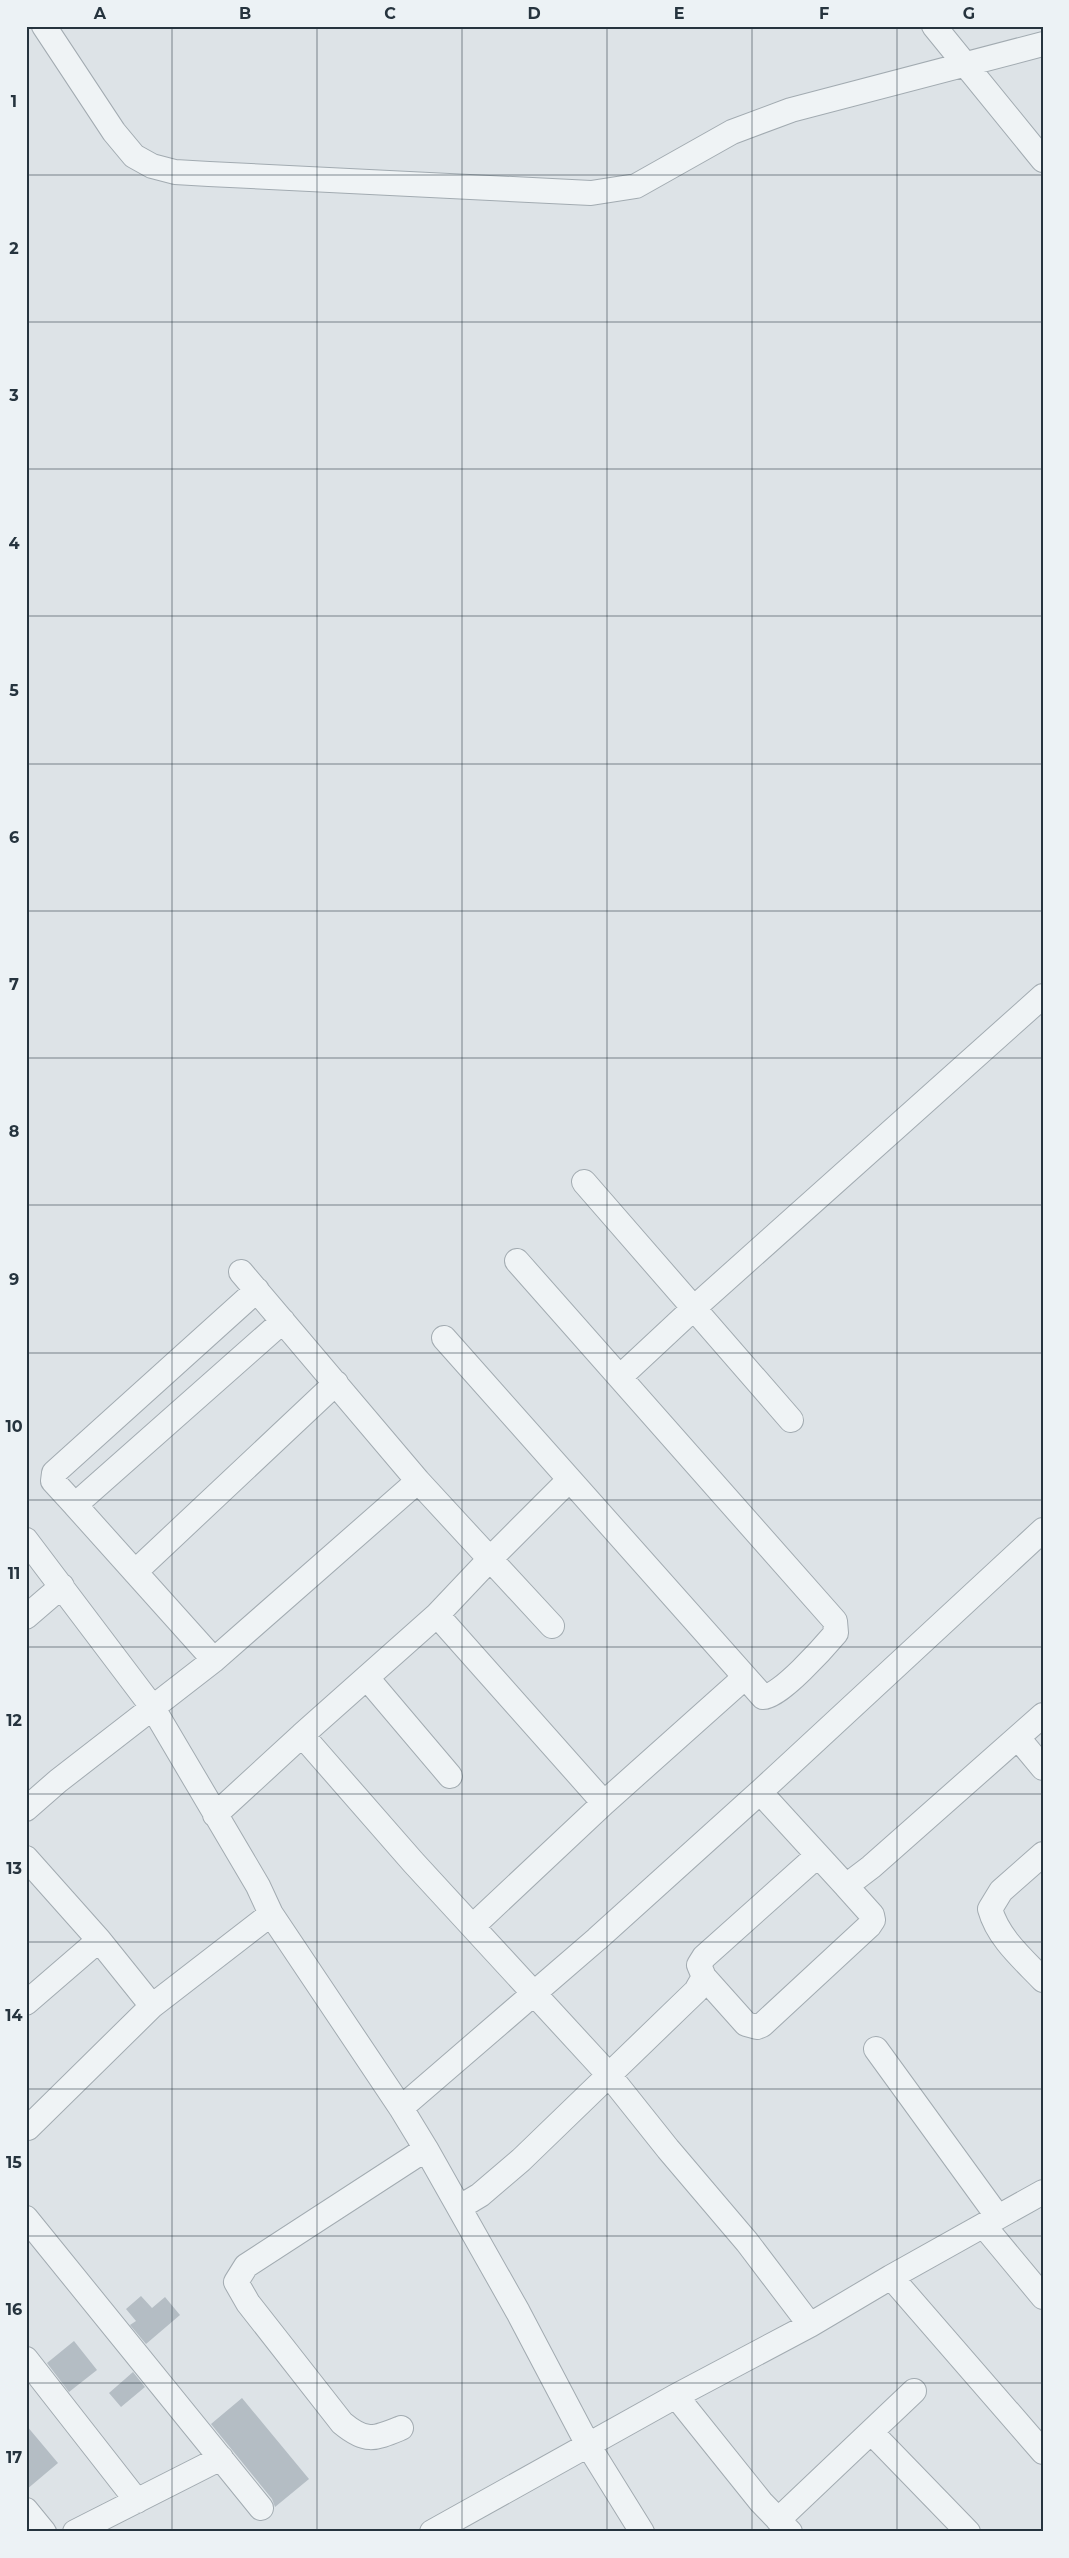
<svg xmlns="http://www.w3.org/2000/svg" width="1069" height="2558" viewBox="0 0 1069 2558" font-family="Montserrat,sans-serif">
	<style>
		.building { fill: #b4bdc4 }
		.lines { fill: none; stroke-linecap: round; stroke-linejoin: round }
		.minor-casing { stroke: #a2abb1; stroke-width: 26 }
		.minor { stroke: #eff3f5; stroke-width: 24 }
		.grid { fill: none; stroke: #26343e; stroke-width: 1; stroke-opacity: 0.55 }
		.neatline { fill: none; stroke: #26343e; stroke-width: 2 }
		.grid-label { font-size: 16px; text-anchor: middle; font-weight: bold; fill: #26343e }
	</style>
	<rect width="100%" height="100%" fill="#dde3e7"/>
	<path class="building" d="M141,2296L152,2308L165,2297L180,2315L146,2344L130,2325L136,2321L126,2309Z
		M74,2341L97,2370L69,2392L47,2363Z
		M133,2372L145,2387L121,2407L109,2393Z
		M242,2398L309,2479L275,2507L272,2499L211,2424Z
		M26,2425L58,2463L26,2490Z"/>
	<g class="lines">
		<g class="minor-casing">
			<path id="minor" d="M44,26L114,132L134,156L152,166L175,172L209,174L591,193L636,186L732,132L791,110L1043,44
				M934,26L1043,160
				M584,1182L791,1420
				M241,1272L418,1481L490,1559L437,1615L302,1735L413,1862L609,2075L668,2149L747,2242L810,2325
				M444,1338L763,1697C779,1698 825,1646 836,1633L835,1621L517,1261
				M620,1377L694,1308L1043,996
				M75,1505L53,1481L54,1473L257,1290
				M26,1540L153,1708L258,1886L271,1914L401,2108L426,2149L518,2312L588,2445L642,2532
				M135,1572L336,1383
				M437,1615L604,1803
				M26,1617L62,1586
				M552,1626L490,1559L569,1480
				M214,1660L75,1505L283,1321
				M367,1678L450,1776
				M1018,1738L1043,1768
				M760,1792L1043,1530
				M26,1809L58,1781L214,1660L418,1481
				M215,1815L302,1735
				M1043,1854L1001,1891L990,1909C998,1938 1023,1959 1043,1980
				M26,1858L99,1940L152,2006
				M473,1926L604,1803L744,1678
				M704,1977L746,2024L757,2027L762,2025L869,1926L873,1920L872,1915L846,1886
				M26,2003L99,1940
				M876,2049L998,2217
				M401,2108L597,1939L760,1792L846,1886L871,1867L1043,1715
				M28,2128L152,2006L271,1914
				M460,2207L480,2195L521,2160L696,1991L704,1977L699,1965L704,1957L817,1856
				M26,2218L261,2508
				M984,2226L1043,2297
				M891,2277L1043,2452
				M26,2359L137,2501
				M676,2396L761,2502L790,2532
				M401,2428C374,2439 366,2443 342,2423L248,2303L236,2282L246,2266L426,2149
				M871,2432L968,2532
				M26,2510L44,2532
				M778,2520L914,2391
				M75,2532L221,2458
				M432,2532L676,2396L810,2325L891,2277L1043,2192"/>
		</g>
		<use href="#minor" class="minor"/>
	</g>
	<path class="grid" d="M172,26V2532M317,26V2532M462,26V2532M607,26V2532M752,26V2532M897,26V2532M26,175H1043M26,322H1043M26,469H1043M26,616H1043M26,764H1043M26,911H1043M26,1058H1043M26,1205H1043M26,1353H1043M26,1500H1043M26,1647H1043M26,1794H1043M26,1942H1043M26,2089H1043M26,2236H1043M26,2383H1043"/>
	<rect width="1069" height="2558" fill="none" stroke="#ecf2f5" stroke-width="55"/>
	<rect x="28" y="28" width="1014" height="2502" class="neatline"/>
	<g class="grid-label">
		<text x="100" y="19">A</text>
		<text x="245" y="19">B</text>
		<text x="390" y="19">C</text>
		<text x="534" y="19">D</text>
		<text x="679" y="19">E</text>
		<text x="824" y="19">F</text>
		<text x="969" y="19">G</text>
		<text x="14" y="107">1</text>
		<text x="14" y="254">2</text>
		<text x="14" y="401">3</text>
		<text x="14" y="549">4</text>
		<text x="14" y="696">5</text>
		<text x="14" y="843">6</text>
		<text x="14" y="990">7</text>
		<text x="14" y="1137">8</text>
		<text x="14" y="1285">9</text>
		<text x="14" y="1432">10</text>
		<text x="14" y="1579">11</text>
		<text x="14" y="1726">12</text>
		<text x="14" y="1874">13</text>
		<text x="14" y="2021">14</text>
		<text x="14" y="2168">15</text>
		<text x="14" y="2315">16</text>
		<text x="14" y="2463">17</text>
	</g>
</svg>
